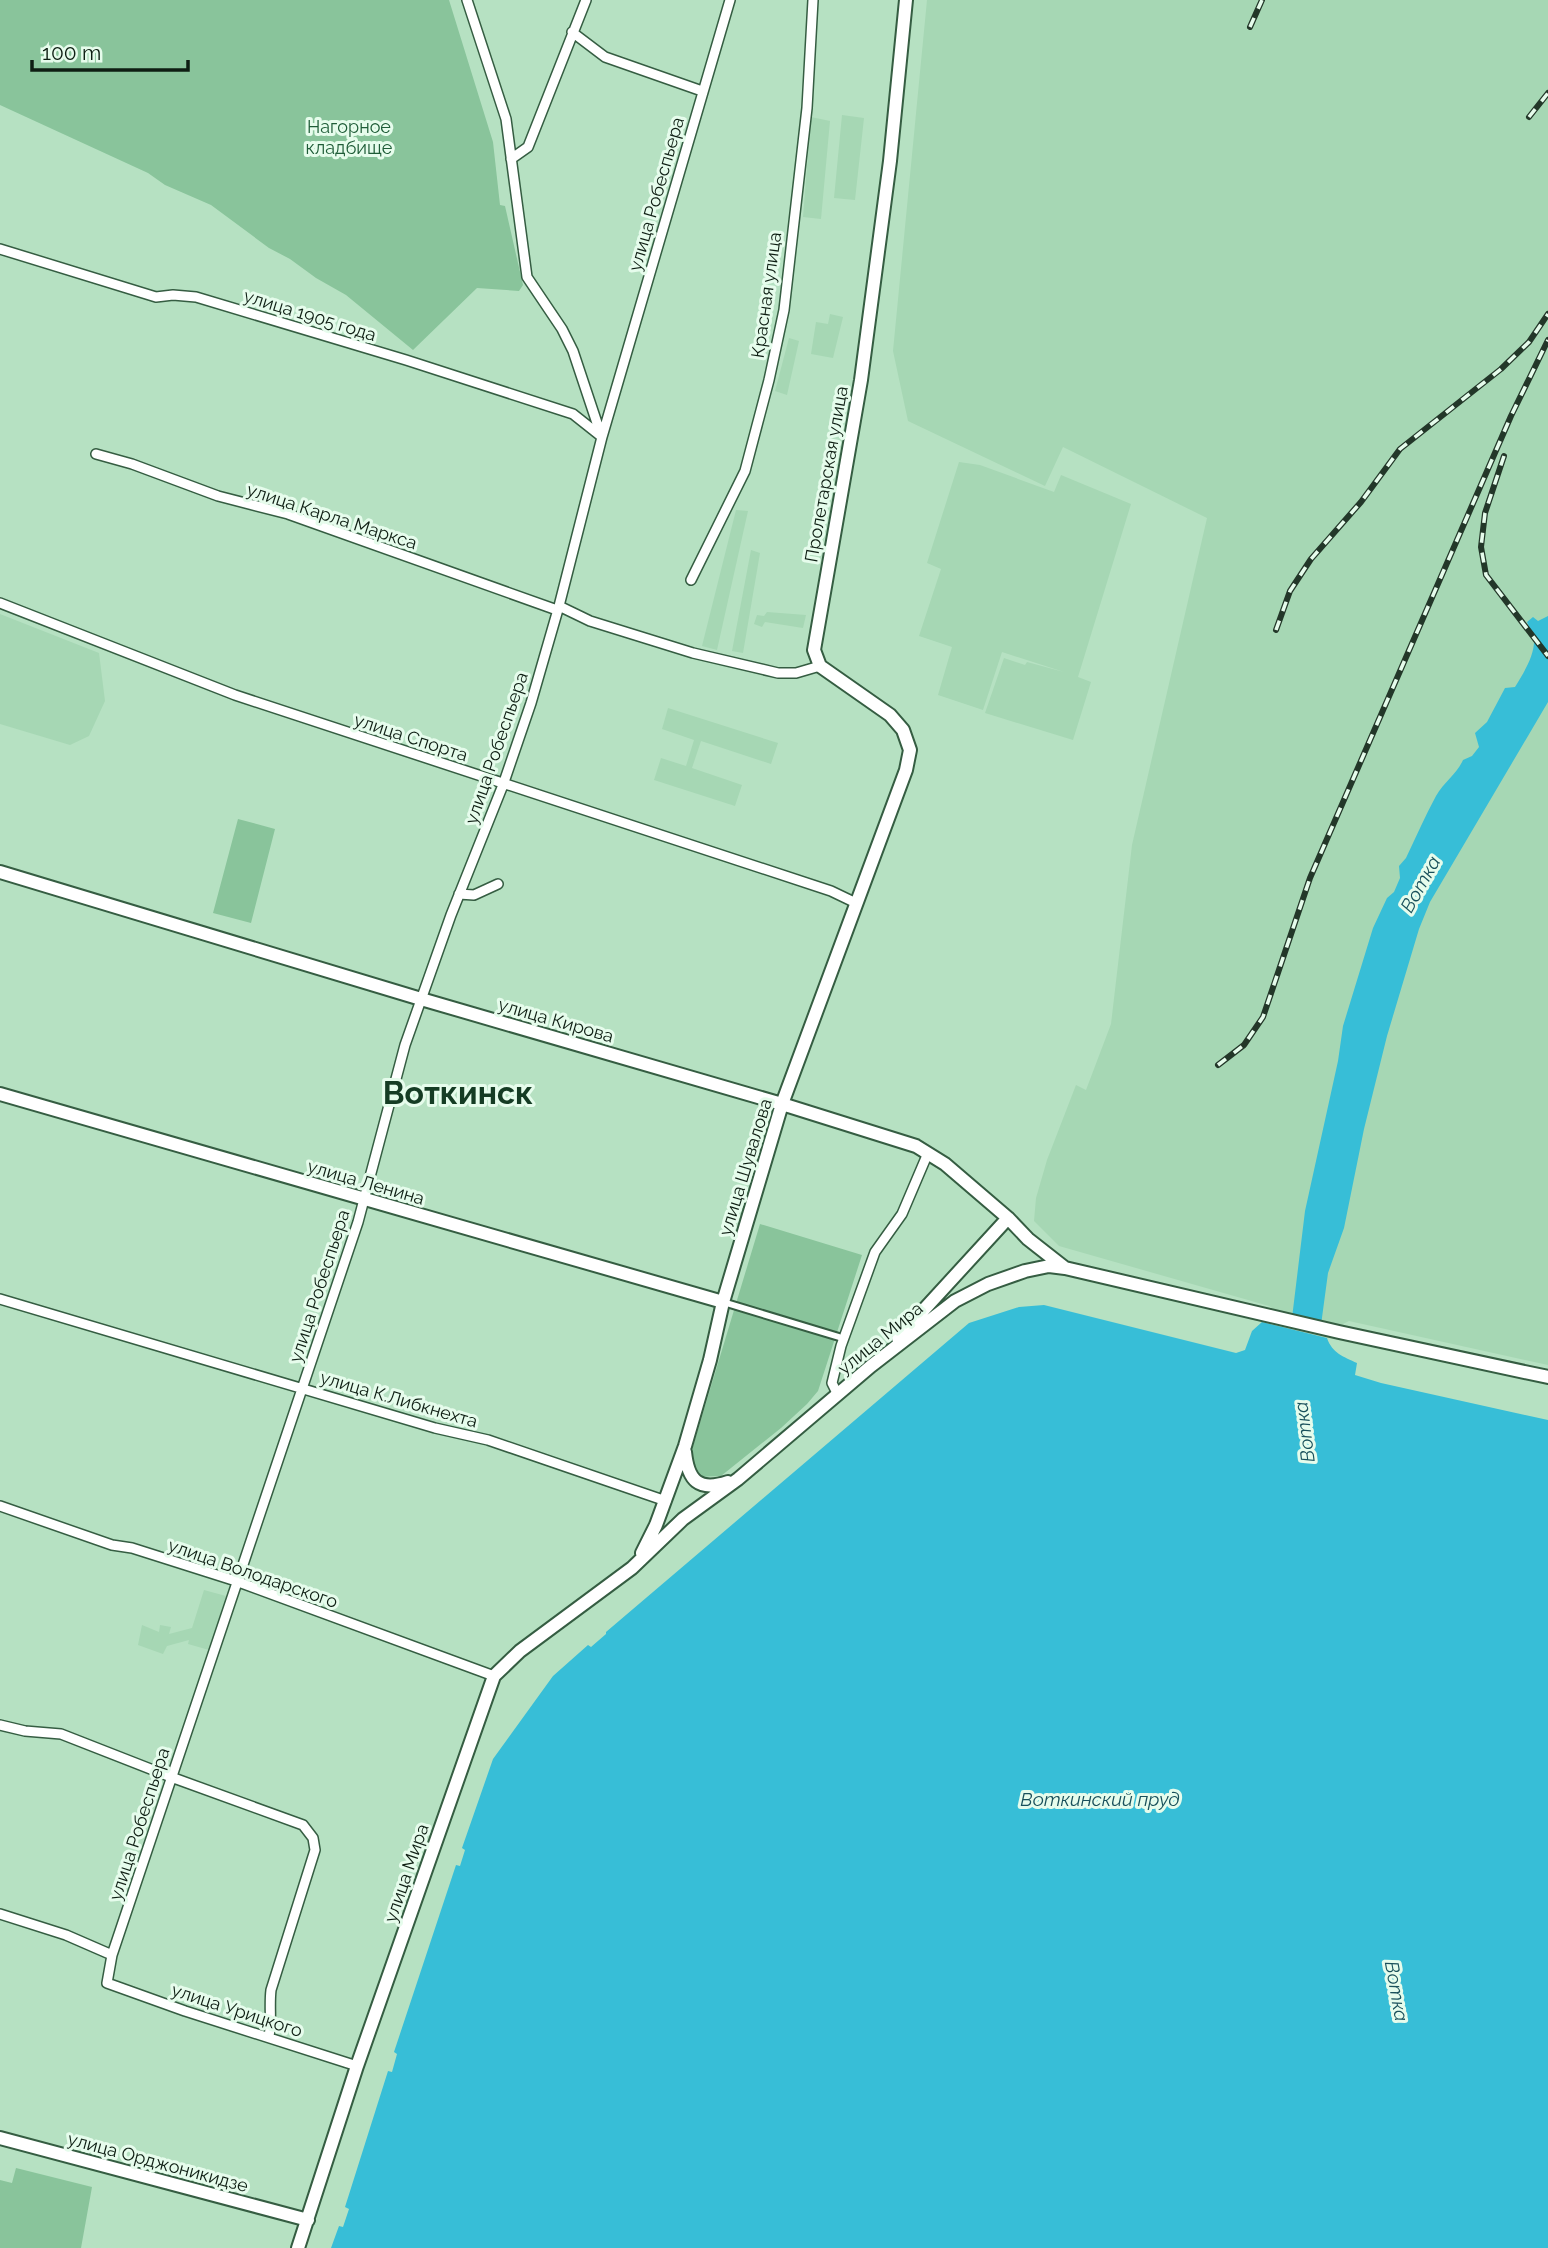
<svg xmlns="http://www.w3.org/2000/svg" width="1548" height="2248" viewBox="0 0 1548 2248" font-family="Raleway,sans-serif">
	<style>
		.built { fill: #a6d7b4 }
		.green { fill: #89c49b }
		.water { fill: #37bed7 }
		.lines { fill: none; stroke-linecap: round; stroke-linejoin: round }
		.pedestrian-casing { stroke: #355d42; stroke-width: 10 }
		.minor-casing { stroke: #355d42; stroke-width: 12 }
		.secondary-casing { stroke: #355d42; stroke-width: 16 }
		.pedestrian { stroke: #fff; stroke-width: 6 }
		.minor { stroke: #fff; stroke-width: 9 }
		.secondary { stroke: #fff; stroke-width: 12 }
		.rail-casing { stroke: #233729; stroke-width: 6 }
		.rail { stroke: #e6fcec; stroke-width: 3.5; stroke-dasharray: 10; stroke-linecap: butt }
		.labels { text-anchor: middle; dominant-baseline: central; stroke-width: 6; stroke-linejoin: round; paint-order: stroke }
		.park-label { font-size: 18px; fill: #1e5c37; stroke: #e6fcec }
		.street-label { font-size: 18px; fill: #0e1e13; stroke: #e6fcec }
		.water-label { font-size: 19px; font-style: italic; fill: #19505b; stroke: #e6fcec }
		.town-label { font-size: 32px; font-weight: bold; fill: #153c24; stroke: #e6fcec }
	</style>
	<rect width="100%" height="100%" fill="#b6e1c2"/>
	<path class="built" d="M927,0H1548V1365L1349,1321L1335,1328L1286,1317L1269,1306L1059,1246L1034,1221L1036,1198L1047,1160L1076,1085L1086,1090L1111,1024L1132,845L1207,518L1063,447L1045,486L908,421L893,351Z
		M842,115L864,118L855,200L834,198Z
		M811,117L830,121L821,219L803,217Z
		M830,314L843,317L833,358L811,354L816,322L828,324Z
		M789,338L799,341L787,395L775,391Z
		M959,462L980,465L1054,492L1061,475L1131,504L1078,677L1091,682L1073,740L985,713L1004,658L1025,665L1027,662L1064,672L1002,652L983,710L938,695L952,647L919,636L941,569L927,563Z
		M736,510L748,511L717,650L702,646Z
		M751,550L760,553L743,653L732,651Z
		M767,612L806,615L803,628L765,622L762,627L754,624L757,615L764,616Z
		M0,614L99,653L105,701L89,736L70,745L0,724Z
		M668,708L778,743L771,764L701,741L692,768L742,785L735,806L654,780L661,758L686,766L694,740L662,729Z
		M204,1590L226,1596L209,1650L188,1644L189,1640L167,1646L163,1654L138,1645L142,1625L159,1632L160,1625L171,1627L169,1634L192,1628Z"/>
	<path class="green" d="M0,0H449L493,142L500,205L505,206L523,285L519,291L477,288L413,350L346,295L316,278L290,259L269,248L211,205L165,185L148,173L0,105Z
		M238,819L275,829L251,923L213,913Z
		M760,1224L862,1255L818,1391L807,1404L781,1428L721,1476L696,1477L690,1456Z
		M16,2168L92,2187L81,2248H0V2180L12,2183Z"/>
	<path class="water" d="M1548,616V702L1430,902L1419,929L1387,1036L1364,1129L1344,1228L1328,1273L1321,1325L1292,1318L1305,1211L1338,1061L1343,1026L1373,928L1387,898L1394,892L1400,878L1399,866L1406,858C1416,837 1425,816 1436,796C1444,782 1457,774 1463,760L1472,756L1479,747L1475,733L1487,722L1505,688L1515,687C1523,674 1535,655 1534,639C1533,634 1529,627 1527,622L1533,617L1538,621Z
		M1044,1305L1236,1353L1245,1350L1252,1331L1262,1322L1327,1338C1332,1353 1344,1357 1357,1363L1355,1375L1381,1383L1548,1420V2248H331L339,2226L343,2227L349,2209L345,2207L388,2071L392,2072L397,2054L394,2052L456,1865L460,1866L465,1850L462,1848L493,1759L553,1676L588,1645L591,1647L606,1634V1632L969,1323L1019,1307Z"/>
	<g class="lines">
		<g class="pedestrian-casing">
			<path id="pedestrian" d="M723,1302L839,1337"/>
		</g>
		<g class="minor-casing">
			<path id="minor" d="M467,0L506,119L527,277L562,329L573,351L601,435
				M572,32L605,57L702,91
				M511,159L528,147L586,0
				M0,249L156,297L173,295L196,297L406,360L573,414L602,437
				M96,454L132,464L218,496L288,514L557,610
				M691,580L745,471L769,380L784,310L807,108L813,0
				M0,603L235,695L831,891L856,903
				M559,606L590,621L693,653L778,673H796L820,666
				M459,894L474,895L498,884
				M0,1299L435,1428L488,1440L666,1501
				M838,1395L832,1383L841,1346L875,1252L902,1214L928,1153
				M0,1506L112,1545L132,1548L236,1581L494,1676
				M0,1725L25,1731L61,1734L171,1777L303,1825L313,1838L315,1850L271,1990C269,2006 272,2021 269,2036
				M0,1914L66,1935L112,1955
				M357,2066L185,2011L107,1983L112,1955L358,1222L405,1045L451,915L503,785L531,703L559,606L602,437L730,0"/>
		</g>
		<g class="secondary-casing">
			<path id="secondary" d="M0,872L421,999L782,1104L916,1146L945,1164L1008,1218L1028,1239L1065,1268
				M0,1094L723,1302
				M898,1338L1008,1218
				M685,1452C688,1480 698,1492 728,1482
				M642,1553L656,1525L685,1446L710,1360L723,1302L782,1104L906,770L910,750L903,730L890,715L820,666L814,650L861,380L890,161L906,0
				M0,2138L308,2220
				M298,2248L357,2066L494,1676L520,1651L632,1568L683,1519L738,1479L871,1366L955,1301L988,1284L1025,1271L1049,1266L1065,1268L1339,1332L1548,1377"/>
		</g>
		<use href="#pedestrian" class="pedestrian"/>
		<use href="#minor" class="minor"/>
		<use href="#secondary" class="secondary"/>
		<g class="rail-casing">
			<path id="rail" d="M1250,27L1262,0
				M1529,117L1548,93
				M1504,456L1485,513L1481,547L1486,575L1548,656
				M1276,630L1290,591L1311,559L1361,502L1400,449L1501,369L1529,342L1548,314
				M1218,1065L1244,1045L1263,1017L1310,878L1511,416L1548,340"/>
		</g>
		<use href="#rail" class="rail"/>
	</g>
	<g class="labels">
		<g class="park-label">
			<text x="349" y="126">Нагорное<tspan x="349" dy="21">кладбище</tspan></text>
		</g>
		<g class="street-label">
			<text transform="translate(656 194) rotate(-74)">улица Робеспьера</text>
			<text transform="translate(766 295) rotate(-82)">Красная улица</text>
			<text transform="translate(310 315) rotate(17)">улица 1905 года</text>
			<text transform="translate(826 474) rotate(-80)">Пролетарская улица</text>
			<text transform="translate(332 516) rotate(18)">улица Карла Маркса</text>
			<text transform="translate(411 737) rotate(18)">улица Спорта</text>
			<text transform="translate(496 748) rotate(-71)">улица Робеспьера</text>
			<text transform="translate(556 1020) rotate(16)">улица Кирова</text>
			<text transform="translate(745 1167) rotate(-73)">улица Шувалова</text>
			<text transform="translate(366 1182) rotate(16)">улица Ленина</text>
			<text transform="translate(319 1286) rotate(-72)">улица Робеспьера</text>
			<text transform="translate(880 1338) rotate(-39)">улица Мира</text>
			<text transform="translate(399 1399) rotate(16)">улица К.Либкнехта</text>
			<text transform="translate(253 1573) rotate(19)">улица Володарского</text>
			<text transform="translate(139 1824) rotate(-72)">улица Робеспьера</text>
			<text transform="translate(406 1873) rotate(-71)">улица Мира</text>
			<text transform="translate(237 2010) rotate(18)">улица Урицкого</text>
			<text transform="translate(158 2162) rotate(15)">улица Орджоникидзе</text>
		</g>
		<g class="water-label">
			<text transform="translate(1420 884) rotate(-61)">Вотка</text>
			<text transform="translate(1304 1432) rotate(-97)">Вотка</text>
			<text x="1100" y="1799">Воткинский пруд</text>
			<text transform="translate(1397 1991) rotate(80)">Вотка</text>
		</g>
		<g class="town-label">
			<text x="458" y="1092">Воткинск</text>
		</g>
	</g>
	<path d="M32 60v10h156v-10" fill="none" stroke="#0e1e13" stroke-width="3.5"/>
	<text x="42" y="60" font-size="21" fill="#0e1e13" stroke="#e6fcec" stroke-width="5" paint-order="stroke">100 m</text>
</svg>
